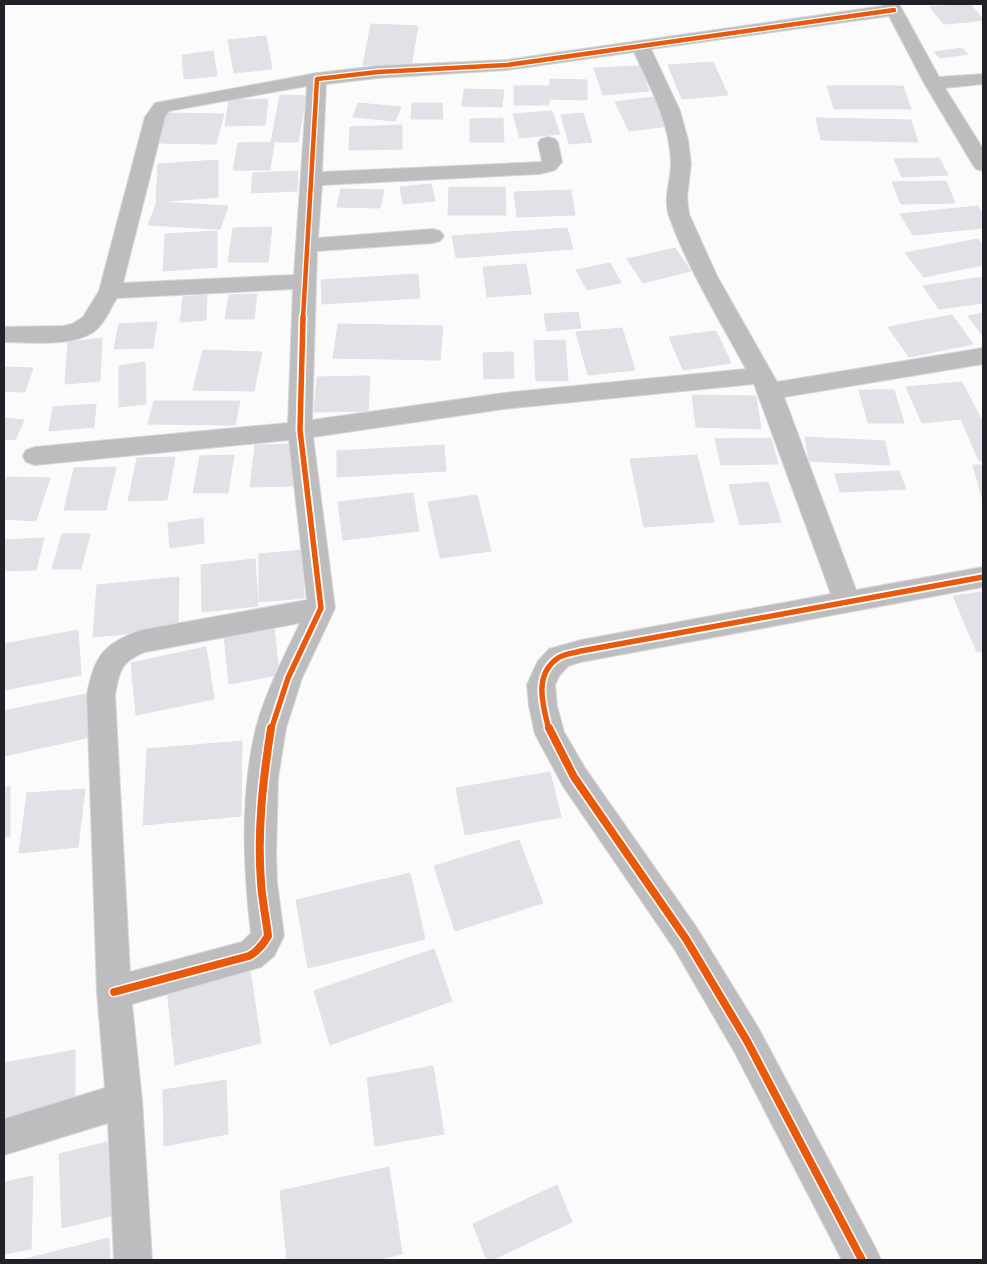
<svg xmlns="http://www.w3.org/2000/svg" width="987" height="1264" viewBox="0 0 987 1264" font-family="Poppins,sans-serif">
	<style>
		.building { fill: #e1e2e7; stroke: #e1e2e6 }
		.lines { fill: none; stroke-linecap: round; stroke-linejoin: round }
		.minor-casing { stroke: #d8d8d9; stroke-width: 2 }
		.minor { fill: #bdbdbf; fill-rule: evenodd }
		.cycleway-far2-casing { stroke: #fff; stroke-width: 7 }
		.cycleway-far1-casing { stroke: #fff; stroke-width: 9 }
		.cycleway-casing { stroke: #fff; stroke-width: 11 }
		.cycleway-far2 { stroke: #e8590c; stroke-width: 4.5 }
		.cycleway-far1 { stroke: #e8590c; stroke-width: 5.5 }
		.cycleway { stroke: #e8590c; stroke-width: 8 }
	</style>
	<rect width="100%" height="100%" fill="#fbfbfb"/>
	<path class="building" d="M970,4L983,19V20L968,22L953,5Z
		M953,5L968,22L944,24L930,7Z
		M371,24L418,26L411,67L363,65Z
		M266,36L272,69L234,73L228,40Z
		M962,48L968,54L940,58L934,52Z
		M213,51L217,76L184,79L182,55Z
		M713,62L728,95L682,99L668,65Z
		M640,66L649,91L603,95L594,68Z
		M550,79L587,80V100L549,99Z
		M514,86H549V105H514Z
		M827,86H903L911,109H834Z
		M464,89L504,90L502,107L462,106Z
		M280,95L306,96L298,142H271Z
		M653,97L669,126L629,131L615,102Z
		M268,99L265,125L225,126L229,100Z
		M358,103L401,107L395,121L353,117Z
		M412,103H442L443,119H411Z
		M552,111L560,134L520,138L513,114Z
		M165,113L224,114L216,144L156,143Z
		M583,113L592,142L569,144L561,115Z
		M503,118L504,142H470V119Z
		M816,118L911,120L918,142L821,140Z
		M402,125V149L349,150L350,127Z
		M274,142L270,170H233L238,143Z
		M939,158L948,175L902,177L894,159Z
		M218,160V197L156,202L158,164Z
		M298,171L297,191L251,193L253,173Z
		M946,181L955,203L901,204L892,182Z
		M431,184L435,201L403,204L400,187Z
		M449,187H505L506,215H448Z
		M341,189L384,190L380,208L337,207Z
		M571,190L575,215L517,217L514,192Z
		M157,202L228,206L220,229L148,225Z
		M978,206L983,214V228L913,235L900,214Z
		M272,227L268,262H228L233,228Z
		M567,228L573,249L456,258L452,236Z
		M217,231V267L163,271L165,234Z
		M978,239L983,246V265L924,277L905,253Z
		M675,248L691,271L643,283L627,259Z
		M610,263L621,283L587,290L576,270Z
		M526,264L531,294L487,297L483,267Z
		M418,274L420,298L322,304L321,280Z
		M983,277V303L939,309L923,286Z
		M257,294L254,319H225L229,295Z
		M207,295L206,320L180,322L183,297Z
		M578,312L581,328L547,331L544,314Z
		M983,313V336L968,316Z
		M952,315L973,344L909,357L888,327Z
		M157,322L153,348L114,349L119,324Z
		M338,324L443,326L440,360L333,358Z
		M622,328L635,370L588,375L576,332Z
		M716,331L731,363L683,370L669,337Z
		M102,338L100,381L65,384L68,342Z
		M565,340L568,381H536L534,341Z
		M203,350L262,352L254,391L193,390Z
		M513,352L514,378L484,379L483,353Z
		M145,362L146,404L119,407V366Z
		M4,367L33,368L25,392L4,391Z
		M370,376L368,411L314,412L317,377Z
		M962,382L980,417L922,423L906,387Z
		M859,390H894L904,423H868Z
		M692,395L756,396L761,429L696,427Z
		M154,401H240L235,425L148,424Z
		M96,404L94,427L49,431L53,407Z
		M4,418L24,420L15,440L4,439Z
		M983,418V460L979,461L961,419Z
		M805,437L885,441L890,465L809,461Z
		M771,438L778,464L721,465L715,439Z
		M297,444L293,486L250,487L255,445Z
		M444,445L446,471L337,477V451Z
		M234,455L228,493H193L200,456Z
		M697,455L714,522L644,527L630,459Z
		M175,457L167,500L128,501L137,458Z
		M973,465H983V501Z
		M116,467L106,510H64L74,468Z
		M899,471L906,489L840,492L835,474Z
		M7,477L50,478L36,521L4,519V486Z
		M768,482L781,522L740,525L729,485Z
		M413,493L419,531L343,540L338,502Z
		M477,495L491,551L440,558L428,502Z
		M203,518L204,543L170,548L168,523Z
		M62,534H90L81,569H52Z
		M44,538L36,570L4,571V540Z
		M303,550L304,598L259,602V554Z
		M255,559L258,606L202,612L201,565Z
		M179,577L178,629L93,637L97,585Z
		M983,592V651L977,652L953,596Z
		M274,627L279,675L229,684L224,635Z
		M78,630L81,675L4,690V644Z
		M206,647L214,699L136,715L131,663Z
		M91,693L95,736L4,756V711Z
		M242,741L241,816L143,825L147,749Z
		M550,772L561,817L465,835L456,788Z
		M10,786V836L4,837V788Z
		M85,789L78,847L19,853L27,793Z
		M519,840L543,903L455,931L434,866Z
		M410,873L425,939L308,968L296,900Z
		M434,949L452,1001L330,1045L314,991Z
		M250,969L261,1043L175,1065L167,989Z
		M75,1050V1110L4,1124V1063Z
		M433,1066L444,1134L375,1146L367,1078Z
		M226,1080L228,1134L164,1146L163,1090Z
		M107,1142L111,1216L62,1228L59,1154Z
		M389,1167L402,1254L376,1260H287L280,1191Z
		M33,1176L31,1249L4,1254V1182Z
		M557,1185L572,1222L492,1260H487L473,1224Z
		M109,1238L110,1260H21Z"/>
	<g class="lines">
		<g class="minor-casing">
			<path id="minor" d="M883,4H899L939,77L983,74V84L945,88L983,149V171L976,169L973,165L924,83L889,16L651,49L680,111L688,140L691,164L687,197L689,214L717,276L777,382L983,348V364L784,397L856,590L983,567V587L581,662L568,666L559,676L555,685L557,706L564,732L585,768L697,928L759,1029L875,1247L881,1260H842L735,1053L675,950L563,786L535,734L529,706L527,685L534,669L538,661L549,649L581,640L831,594L754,384L504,409L313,437L335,608L302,678L286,728L278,778L276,854L277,883L284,936L274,956L261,967L132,1004L142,1100L152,1260H114L108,1123L4,1155V1119L105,1088L97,992L87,695C94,656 104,643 142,630L307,600L289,440L35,465L26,462L23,456L26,450L35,447L288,423L293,289L117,298C111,307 106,320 98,328C78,348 31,342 4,342V327L63,326L72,324L83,317L99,291L145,117L155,103L317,73L378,66L507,60L883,6ZM634,52C650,87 670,123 671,163C671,181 663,198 669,216C688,269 719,319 746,369L504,393L312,420L317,251L433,243L440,241L444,236L440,231L433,229L318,238L322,185L540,174L555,170L562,162L558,143L555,139L548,137L541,139L538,143L542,161L540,162L322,172L326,84L378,78L507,70ZM307,86L294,275L123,283L165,117L169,111ZM300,623C284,657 266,691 256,728C240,794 243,866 251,933L242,942L130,972L115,695C119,672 121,661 145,652Z"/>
		</g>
		<use href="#minor" class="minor"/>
		<g class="cycleway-far2-casing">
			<path id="cycleway-far2" d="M303,318L317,79L378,72L507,65L894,10"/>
		</g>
		<g class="cycleway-far1-casing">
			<path id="cycleway-far1" d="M271,730L288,678L321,608L300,430L303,317
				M549,730C543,706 533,675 558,658C564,654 574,653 581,651L983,577"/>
		</g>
		<g class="cycleway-casing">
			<path id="cycleway" d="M549,728L574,777L686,939L747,1041L862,1260
				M114,992L249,956C258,951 263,945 268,936C266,918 262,900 261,882C257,831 263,779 271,728"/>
		</g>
		<use href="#cycleway-far2" class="cycleway-far2"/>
		<use href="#cycleway-far1" class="cycleway-far1"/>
		<use href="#cycleway" class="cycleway"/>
	</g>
	<rect width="987" height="1264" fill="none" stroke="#202129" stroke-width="10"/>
</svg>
